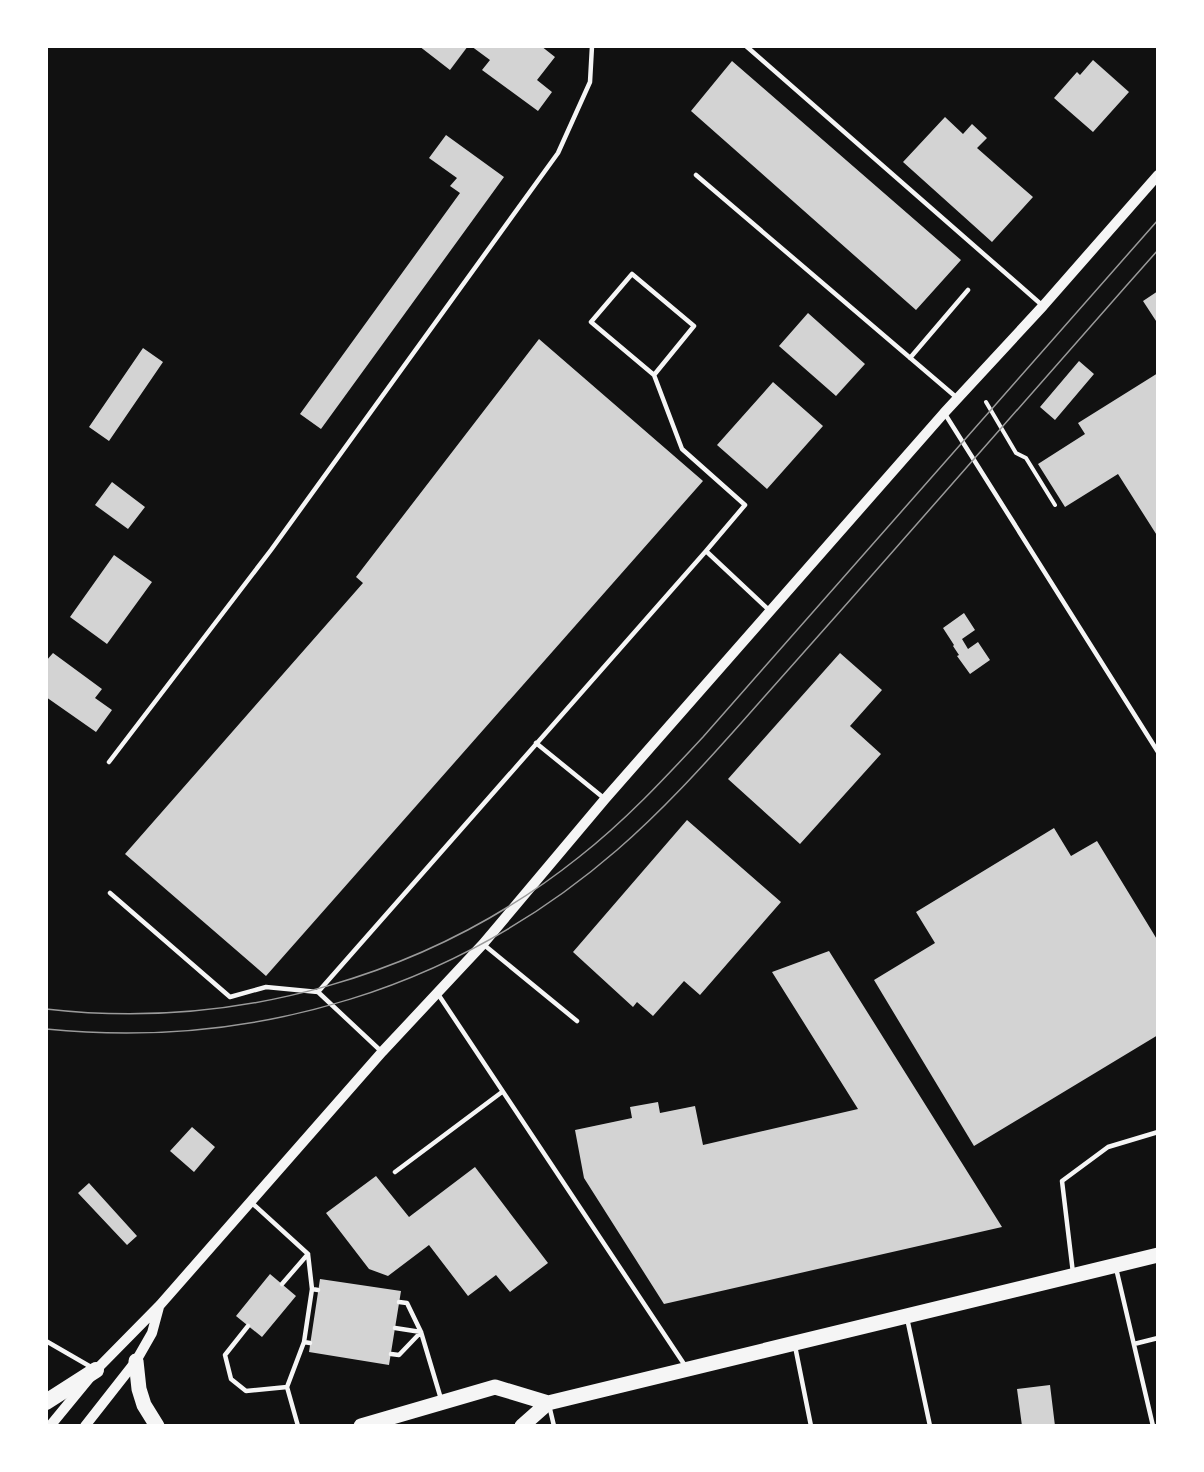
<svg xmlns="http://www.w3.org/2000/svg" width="1204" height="1472" viewBox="0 0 1204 1472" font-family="'PT Sans Narrow',sans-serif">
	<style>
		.building { fill: #d3d3d3 }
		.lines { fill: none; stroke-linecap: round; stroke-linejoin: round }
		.path { stroke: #f5f5f5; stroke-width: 4 }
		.service { stroke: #f5f5f5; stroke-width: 4.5 }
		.tertiary { stroke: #f5f5f5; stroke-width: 10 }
		.primary { stroke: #f5f5f5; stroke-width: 15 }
		.trunk { stroke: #f5f5f5; stroke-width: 16 }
		.tram { stroke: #9a9a9a; stroke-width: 1.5 }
	</style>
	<rect width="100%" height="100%" fill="#111"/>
	<path class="building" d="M419,46H468L450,70Z
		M471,46H541L555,57L537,80L552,92L538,111L482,70L490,60Z
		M1093,60L1129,92L1093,132L1054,98L1077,72L1080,75Z
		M732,61L961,260L916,310L691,111Z
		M945,117L963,134L972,124L987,138L977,148L1033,197L992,242L903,162Z
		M446,135L504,177L321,429L300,414L460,193L450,186L457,178L429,158Z
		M1158,291V324L1143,301Z
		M808,313L865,364L836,396L779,346Z
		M539,339L703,481L266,976L125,854L363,583L356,577Z
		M143,348L163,362L109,441L89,427Z
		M1079,361L1094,374L1055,420L1040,407Z
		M1158,373V537L1118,474L1065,507L1038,464L1085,434L1078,423Z
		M773,382L823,426L767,489L717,445Z
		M112,482L145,507L128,529L95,505Z
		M114,555L152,582L107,644L70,617Z
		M964,613L975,630L962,639L968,649L978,642L990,660L970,674L957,656L959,655L953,646L954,645L943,628Z
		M53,653L102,689L95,698L112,710L96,732L46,697V661Z
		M840,653L882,690L850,726L881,754L800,844L728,779Z
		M687,820L781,902L700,995L684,981L653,1016L637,1002L633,1007L573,952Z
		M1054,828L1071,856L1097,841L1158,941V1035L974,1146L874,980L935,943L916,912Z
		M829,951L1002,1227L664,1304L584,1178L575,1130L632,1118L630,1107L658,1102L660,1113L695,1106L703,1145L858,1109L772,972Z
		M192,1127L215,1147L194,1172L170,1151Z
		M475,1167L548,1263L510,1292L496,1275L468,1296L429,1245L388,1276L369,1269L326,1213L376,1176L409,1217Z
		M89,1183L137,1236L127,1245L78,1193Z
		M270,1274L296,1296L262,1337L236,1316Z
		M320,1279L401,1291L389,1365L309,1352Z
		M1050,1385L1055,1426H1022L1017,1389Z"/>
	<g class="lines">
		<path class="path" d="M986,402L1016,453L1026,458L1055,505"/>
		<path class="service" d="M746,46L1043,306
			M696,175L956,397
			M910,358L968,290
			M654,375L694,326L632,274L591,322L654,375L682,449L745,505L706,551L770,611
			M945,414L1158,752
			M536,743L605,799
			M109,762L271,550L558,153L590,82L592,46
			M110,893L230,997L266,987L318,992L706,551
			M483,944L577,1021
			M318,992L382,1052
			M438,994L686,1367
			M395,1172L502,1092
			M252,1203L308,1254L312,1289
			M1116,1268L1153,1426
			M1073,1273L1062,1181L1108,1147L1158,1132
			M282,1284L308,1254
			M399,1302L407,1303L421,1332L441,1399
			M907,1318L930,1426
			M248,1326L225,1355L231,1379L246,1391L287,1387
			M46,1341L91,1367
			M310,1343L304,1342L312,1289L318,1290
			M1134,1344L1158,1338
			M795,1346L811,1426
			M391,1354L399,1355L421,1332L395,1328
			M549,1405L554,1426
			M298,1426L287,1387L304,1342"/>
		<path class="tertiary" d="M50,1426L96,1370L160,1305L382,1052L483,944L605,799L944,413L1043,306L1158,175
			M85,1426L136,1361L152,1333L159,1307"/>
		<path class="primary" d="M136,1361L139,1389L144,1405L157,1426
			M361,1426L495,1387L548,1403
			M522,1426L548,1403L1158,1255"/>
		<path class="trunk" d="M46,1402L96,1370"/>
		<path class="tram" d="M46,1009C236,1031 430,976 579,857C625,821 664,779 703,737L1158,220
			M46,1029C255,1050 458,988 617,850C662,811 702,767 742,722C778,681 815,640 851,599C953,483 1055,366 1158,250"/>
	</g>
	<rect width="1204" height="1472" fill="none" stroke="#ffffff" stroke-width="96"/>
</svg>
